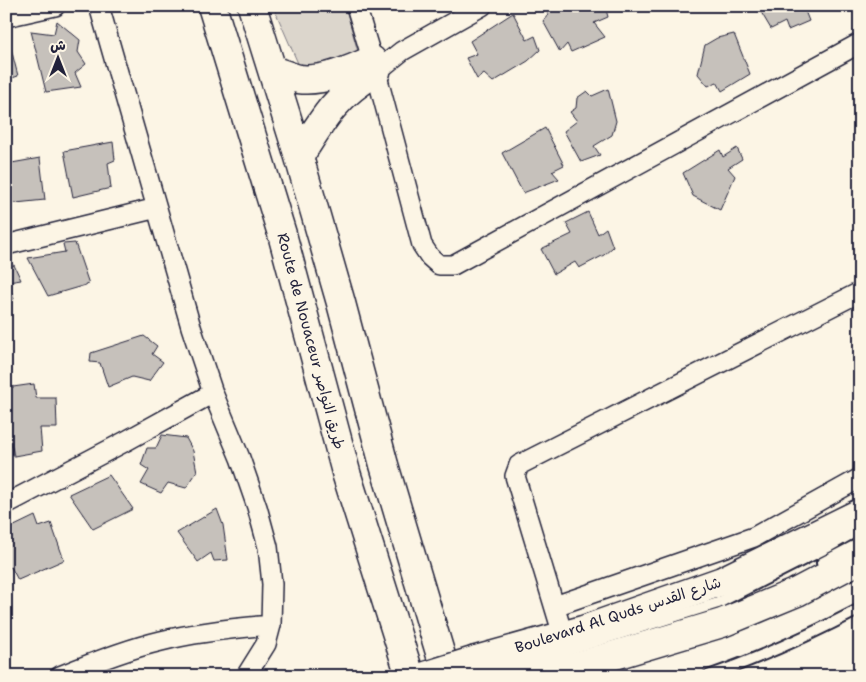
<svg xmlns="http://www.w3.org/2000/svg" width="866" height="682" viewBox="0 0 866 682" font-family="'Shantell Sans','Playpen Sans Arabic',sans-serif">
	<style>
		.green { fill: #dcd6cc; stroke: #7f7c84 }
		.building { fill: #c6c1bb; stroke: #22223b }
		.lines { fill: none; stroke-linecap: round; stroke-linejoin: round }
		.lane-casing { stroke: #22223b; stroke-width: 14 }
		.street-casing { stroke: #22223b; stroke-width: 22 }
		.primary-casing { stroke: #22223b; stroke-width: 31 }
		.highway-casing { stroke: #22223b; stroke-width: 31 }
		.lane { stroke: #fcf5e5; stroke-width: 10 }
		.street { stroke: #fcf5e5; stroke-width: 19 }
		.primary { stroke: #fcf5e5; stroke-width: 28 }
		.highway { stroke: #fcf5e5; stroke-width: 28 }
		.primary-bridge-casing { stroke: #22223b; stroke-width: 31; stroke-linecap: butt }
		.primary-bridge { stroke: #fcf5e5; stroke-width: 28 }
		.labels { text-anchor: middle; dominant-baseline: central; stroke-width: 4; stroke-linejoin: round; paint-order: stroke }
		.street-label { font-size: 15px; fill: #22223b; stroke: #fcf5e5 }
	</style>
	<rect width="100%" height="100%" fill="#fcf5e5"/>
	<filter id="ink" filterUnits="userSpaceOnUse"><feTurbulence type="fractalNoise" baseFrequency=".02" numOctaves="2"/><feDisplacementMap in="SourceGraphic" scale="10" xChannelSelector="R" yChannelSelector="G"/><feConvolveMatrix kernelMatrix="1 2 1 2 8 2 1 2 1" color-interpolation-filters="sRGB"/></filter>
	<g filter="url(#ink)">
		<path class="green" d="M273,6H345L358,52L333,68H300Z"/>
		<path class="building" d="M545,6H605L608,17L594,23L605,37L571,52L567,44L560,52L543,21L548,15Z
			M760,6H803L809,21L788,30L785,22L771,29L758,7Z
			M513,13L527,40L535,36L540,50L528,61L493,82L484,74L477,79L466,58L477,54L470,41Z
			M57,21L80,40L78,52L86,64L75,73L81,87L46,92L31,31L54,34Z
			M734,34L750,74L722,91L717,82L708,86L698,74L705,45L717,38Z
			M6,37H8L18,76L6,80Z
			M608,89L616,121L612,135L594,146L600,155L581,162L564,131L577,121L570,112L576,108L577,98L587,91L592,96Z
			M545,128L564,165L552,171L559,179L523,193L502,153Z
			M113,142L115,160L108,163L111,188L73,197L64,151Z
			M737,148L742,159L728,168L735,176L720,210L693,196L683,173L720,150L723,157Z
			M40,158L45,200L6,204V164Z
			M588,212L598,234L606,228L613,247L604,255L579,268L575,262L554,274L541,249L572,234L566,223Z
			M75,243L89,284L48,296L28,258L65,252L63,244Z
			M14,265L21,280L8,282L14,299L6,302V268Z
			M144,336L157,346L152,354L163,362L149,381L132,377L108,387L100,363L90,362L91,353Z
			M34,384L36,398H56L57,428H40L42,451L14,456L6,420V388Z
			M162,435L186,438L193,451L197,472L186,488L168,483L161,493L141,484L149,470L141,465L147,448H156Z
			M109,475L133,509L93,529L69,494Z
			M217,509L223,525L228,560L214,561L211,553L198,562L177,533Z
			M35,516L39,527L51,523L64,560L18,580L11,567L6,570V530Z"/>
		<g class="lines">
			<g class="lane-casing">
				<path id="lane" d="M822,563L860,543
					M508,675L547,665
					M485,676L718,603L830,546L860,529
					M708,676C760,658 810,635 860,609"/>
			</g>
			<g class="street-casing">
				<path id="street" d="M99,6L191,327L213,393L240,458L257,507L268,547L272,584L271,625L266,644L246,676
					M356,6L376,72L422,245L430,257L439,265H453L860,43
					M6,17L55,6
					M376,72L402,51L482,6
					M6,245L157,208
					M6,504L126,441L213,393
					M555,606L754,537L860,478
					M563,635L515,476L519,465L860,292
					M60,676C94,662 127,649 161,641C197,632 234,628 271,625"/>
			</g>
			<g class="primary-casing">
				<path id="primary" d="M476,660L583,630L722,581L860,513
					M545,676L722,623L797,592L860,559"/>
			</g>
			<g class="highway-casing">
				<path id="highway" d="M212,6L282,234L347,476L410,676
					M252,6L299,157L341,303L384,465L447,676
					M272,70C281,73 290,77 299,79C323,82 351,70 372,60
					M299,157C322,120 337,94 376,72"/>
			</g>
			<use href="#lane" class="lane"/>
			<use href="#street" class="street"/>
			<use href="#primary" class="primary"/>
			<use href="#highway" class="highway"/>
			<g class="primary-bridge-casing">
				<path id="primary-bridge" d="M425,676L476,660"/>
			</g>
			<use href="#primary-bridge" class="primary-bridge"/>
		</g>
	</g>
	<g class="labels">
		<g class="street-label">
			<text transform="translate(311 341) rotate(75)">Route de Nouaceur طريق النواصر</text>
			<text transform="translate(618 615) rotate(-18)">Boulevard Al Quds شارع القدس</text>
		</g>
	</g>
	<rect width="866" height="682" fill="none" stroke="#fcf5e5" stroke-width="25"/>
	<rect x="12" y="12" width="841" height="657" fill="none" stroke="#22223b" stroke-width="2" filter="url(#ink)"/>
	<g transform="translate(58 58)" stroke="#fcf5e5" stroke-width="4" paint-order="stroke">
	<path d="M0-4L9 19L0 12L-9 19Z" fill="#22223b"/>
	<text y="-8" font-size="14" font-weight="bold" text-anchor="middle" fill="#22223b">ش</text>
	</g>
</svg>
